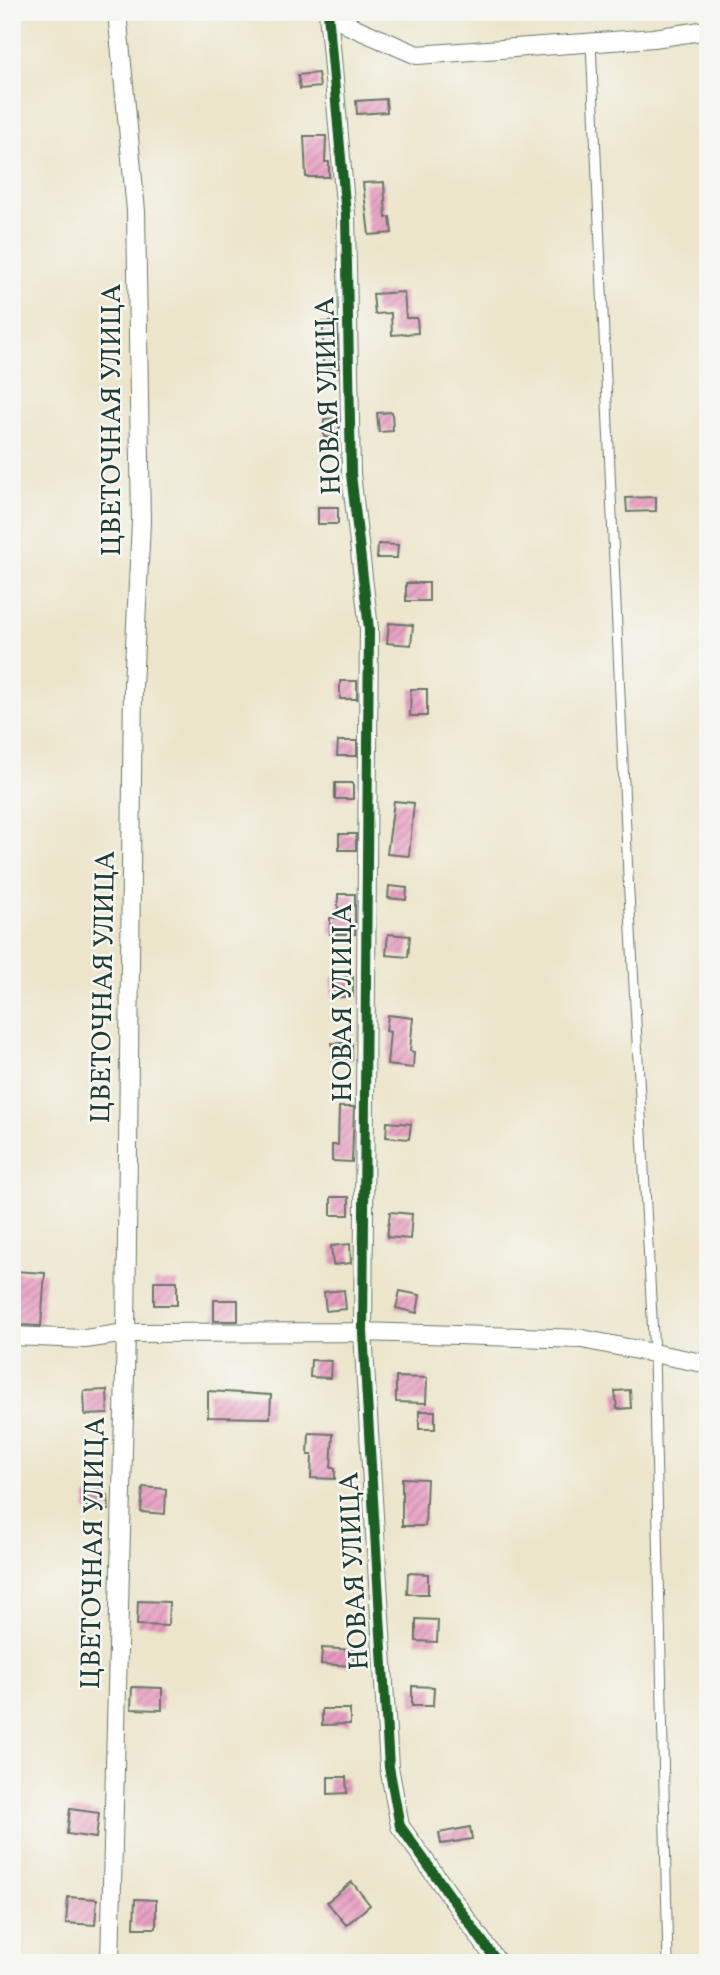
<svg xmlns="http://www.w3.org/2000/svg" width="720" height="1975" viewBox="0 0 720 1975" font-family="Vollkorn,serif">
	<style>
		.building { fill: url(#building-hatch) }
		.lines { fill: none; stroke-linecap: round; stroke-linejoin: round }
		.lane-casing { stroke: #677868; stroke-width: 11 }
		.street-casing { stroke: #677868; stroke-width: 20 }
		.lane { stroke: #fff; stroke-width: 9 }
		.street { stroke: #fff; stroke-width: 18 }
		.cycleway-casing { stroke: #f6f6f2; stroke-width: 15 }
		.cycleway { stroke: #1b5e20; stroke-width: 10 }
		.labels { text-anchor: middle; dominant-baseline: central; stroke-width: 5; stroke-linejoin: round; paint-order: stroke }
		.street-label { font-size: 28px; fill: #1f3d34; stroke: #f6f6f2 }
	</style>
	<defs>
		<pattern id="building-hatch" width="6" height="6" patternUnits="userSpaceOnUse" patternTransform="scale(1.75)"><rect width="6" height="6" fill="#e89ac0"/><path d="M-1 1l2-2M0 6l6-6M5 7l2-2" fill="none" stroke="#bb7f9d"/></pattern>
	</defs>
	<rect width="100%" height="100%" fill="#f6f6f2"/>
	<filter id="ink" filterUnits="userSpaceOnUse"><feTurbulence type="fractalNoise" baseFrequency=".0143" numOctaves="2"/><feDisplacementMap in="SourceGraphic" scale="14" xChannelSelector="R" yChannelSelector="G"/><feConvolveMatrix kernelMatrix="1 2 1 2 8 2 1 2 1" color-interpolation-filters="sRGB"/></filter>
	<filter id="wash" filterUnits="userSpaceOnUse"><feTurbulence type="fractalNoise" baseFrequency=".00686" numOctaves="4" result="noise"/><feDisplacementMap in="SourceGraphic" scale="28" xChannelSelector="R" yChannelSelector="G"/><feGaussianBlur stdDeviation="1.57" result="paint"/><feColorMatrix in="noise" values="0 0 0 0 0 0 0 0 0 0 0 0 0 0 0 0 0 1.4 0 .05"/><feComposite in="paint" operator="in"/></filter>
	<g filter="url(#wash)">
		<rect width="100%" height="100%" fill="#ece5ca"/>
		<g id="blocks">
			<path class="building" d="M318,73L320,87L300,89L298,75Z
				M386,99L387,112L357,114L356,101Z
				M304,136H326L325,162H329V177H306Z
				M384,182L386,218L390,217L392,233L369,235L363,183Z
				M404,292L406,318H417L418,333L392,335L391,313L375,314L373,294Z
				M323,322H337L338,368H323Z
				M392,412L393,431L379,432L377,413Z
				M339,418V438L324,437V419Z
				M656,497V511L627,512L626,498Z
				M318,507H338V524H318Z
				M378,544L398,545L397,558H377Z
				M406,583H429V601H406Z
				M389,623L413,625L411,645L387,643Z
				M340,681H357V699H340Z
				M411,689H427V716H410Z
				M338,741H357V756H337Z
				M335,783H353V799H335Z
				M394,801L414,803L409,856L387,854Z
				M339,834H356V850H339Z
				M389,886L407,888L406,900L388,898Z
				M338,894H355V934H330V918H338Z
				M388,934L410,936L408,957L386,955Z
				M332,977H353V997H332Z
				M388,1015L413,1018L410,1051L414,1052L413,1068L387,1065L390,1032L386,1031Z
				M332,1043H352V1060H332Z
				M339,1107H354L352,1162L332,1161V1145H338Z
				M387,1122L411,1124L409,1139L386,1137Z
				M331,1197H349V1215H331Z
				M390,1212L412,1214L410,1239L387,1237Z
				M350,1244L351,1263L333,1265L331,1246Z
				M13,1271L45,1273L41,1326L12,1325Z
				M154,1281H177V1305H154Z
				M344,1290L346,1309L326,1311L324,1292Z
				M400,1291L420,1295L417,1313L396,1308Z
				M214,1300H238V1321H214Z
				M311,1360L331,1361L330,1378L310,1377Z
				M396,1377L427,1378L426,1403L396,1402Z
				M107,1390L108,1414L85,1415L84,1391Z
				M630,1390L631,1408L617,1409L615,1391Z
				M208,1391L271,1395L270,1418L208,1417Z
				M419,1411H435V1429H419Z
				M309,1433L333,1434L331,1468H335V1479L311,1478L312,1455H308Z
				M402,1478L427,1479L425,1526H402Z
				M143,1487L166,1489L165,1514L141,1512Z
				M108,1495L109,1510L86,1511V1496Z
				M408,1573L428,1574V1594H407Z
				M138,1601L169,1602L168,1626L137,1625Z
				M416,1619L438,1620L437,1642L416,1641Z
				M322,1648L354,1650L353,1666L321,1664Z
				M412,1686L434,1687L433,1706H412Z
				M132,1687L162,1688V1710L131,1709Z
				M322,1709H350V1724L322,1725Z
				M328,1777H346L347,1793L328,1794Z
				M70,1809L99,1813L96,1838L67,1834Z
				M470,1827L472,1839L441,1844L439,1833Z
				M352,1882L370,1905L346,1925L327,1902Z
				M68,1897L97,1899L95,1925L66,1923Z
				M135,1899L156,1900V1928H134Z"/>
		</g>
	</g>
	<g filter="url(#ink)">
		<use href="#blocks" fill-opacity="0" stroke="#677868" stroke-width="2"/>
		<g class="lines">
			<g class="lane-casing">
				<path id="lane" d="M591,43L628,875L654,1354L668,1963"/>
			</g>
			<g class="street-casing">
				<path id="street" d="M328,12L346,215L351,474L369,629L363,1332L389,1767L400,1826L498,1963
					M334,12L348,25L417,55L654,38L708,30
					M12,1336L85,1339L126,1333L363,1332L582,1339L708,1364
					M110,1963L126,1333L133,686L141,522L136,211L117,12"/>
			</g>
			<use href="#lane" class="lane"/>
			<use href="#street" class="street"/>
			<g class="cycleway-casing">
				<path id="cycleway" d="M328,12L346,215L351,474L369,629L363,1332L389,1767L400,1826L498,1963"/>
			</g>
			<use href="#cycleway" class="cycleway"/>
		</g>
	</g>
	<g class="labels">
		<g class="street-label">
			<text transform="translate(329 396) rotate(-92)">НОВАЯ УЛИЦА</text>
			<text transform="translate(112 420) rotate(-90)">ЦВЕТОЧНАЯ УЛИЦА</text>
			<text transform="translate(104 987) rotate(-89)">ЦВЕТОЧНАЯ УЛИЦА</text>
			<text transform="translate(343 1003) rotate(-90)">НОВАЯ УЛИЦА</text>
			<text transform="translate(94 1553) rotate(-89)">ЦВЕТОЧНАЯ УЛИЦА</text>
			<text transform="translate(355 1571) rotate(-93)">НОВАЯ УЛИЦА</text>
		</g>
	</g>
	<rect width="720" height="1975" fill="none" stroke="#f6f6f2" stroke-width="42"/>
</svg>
